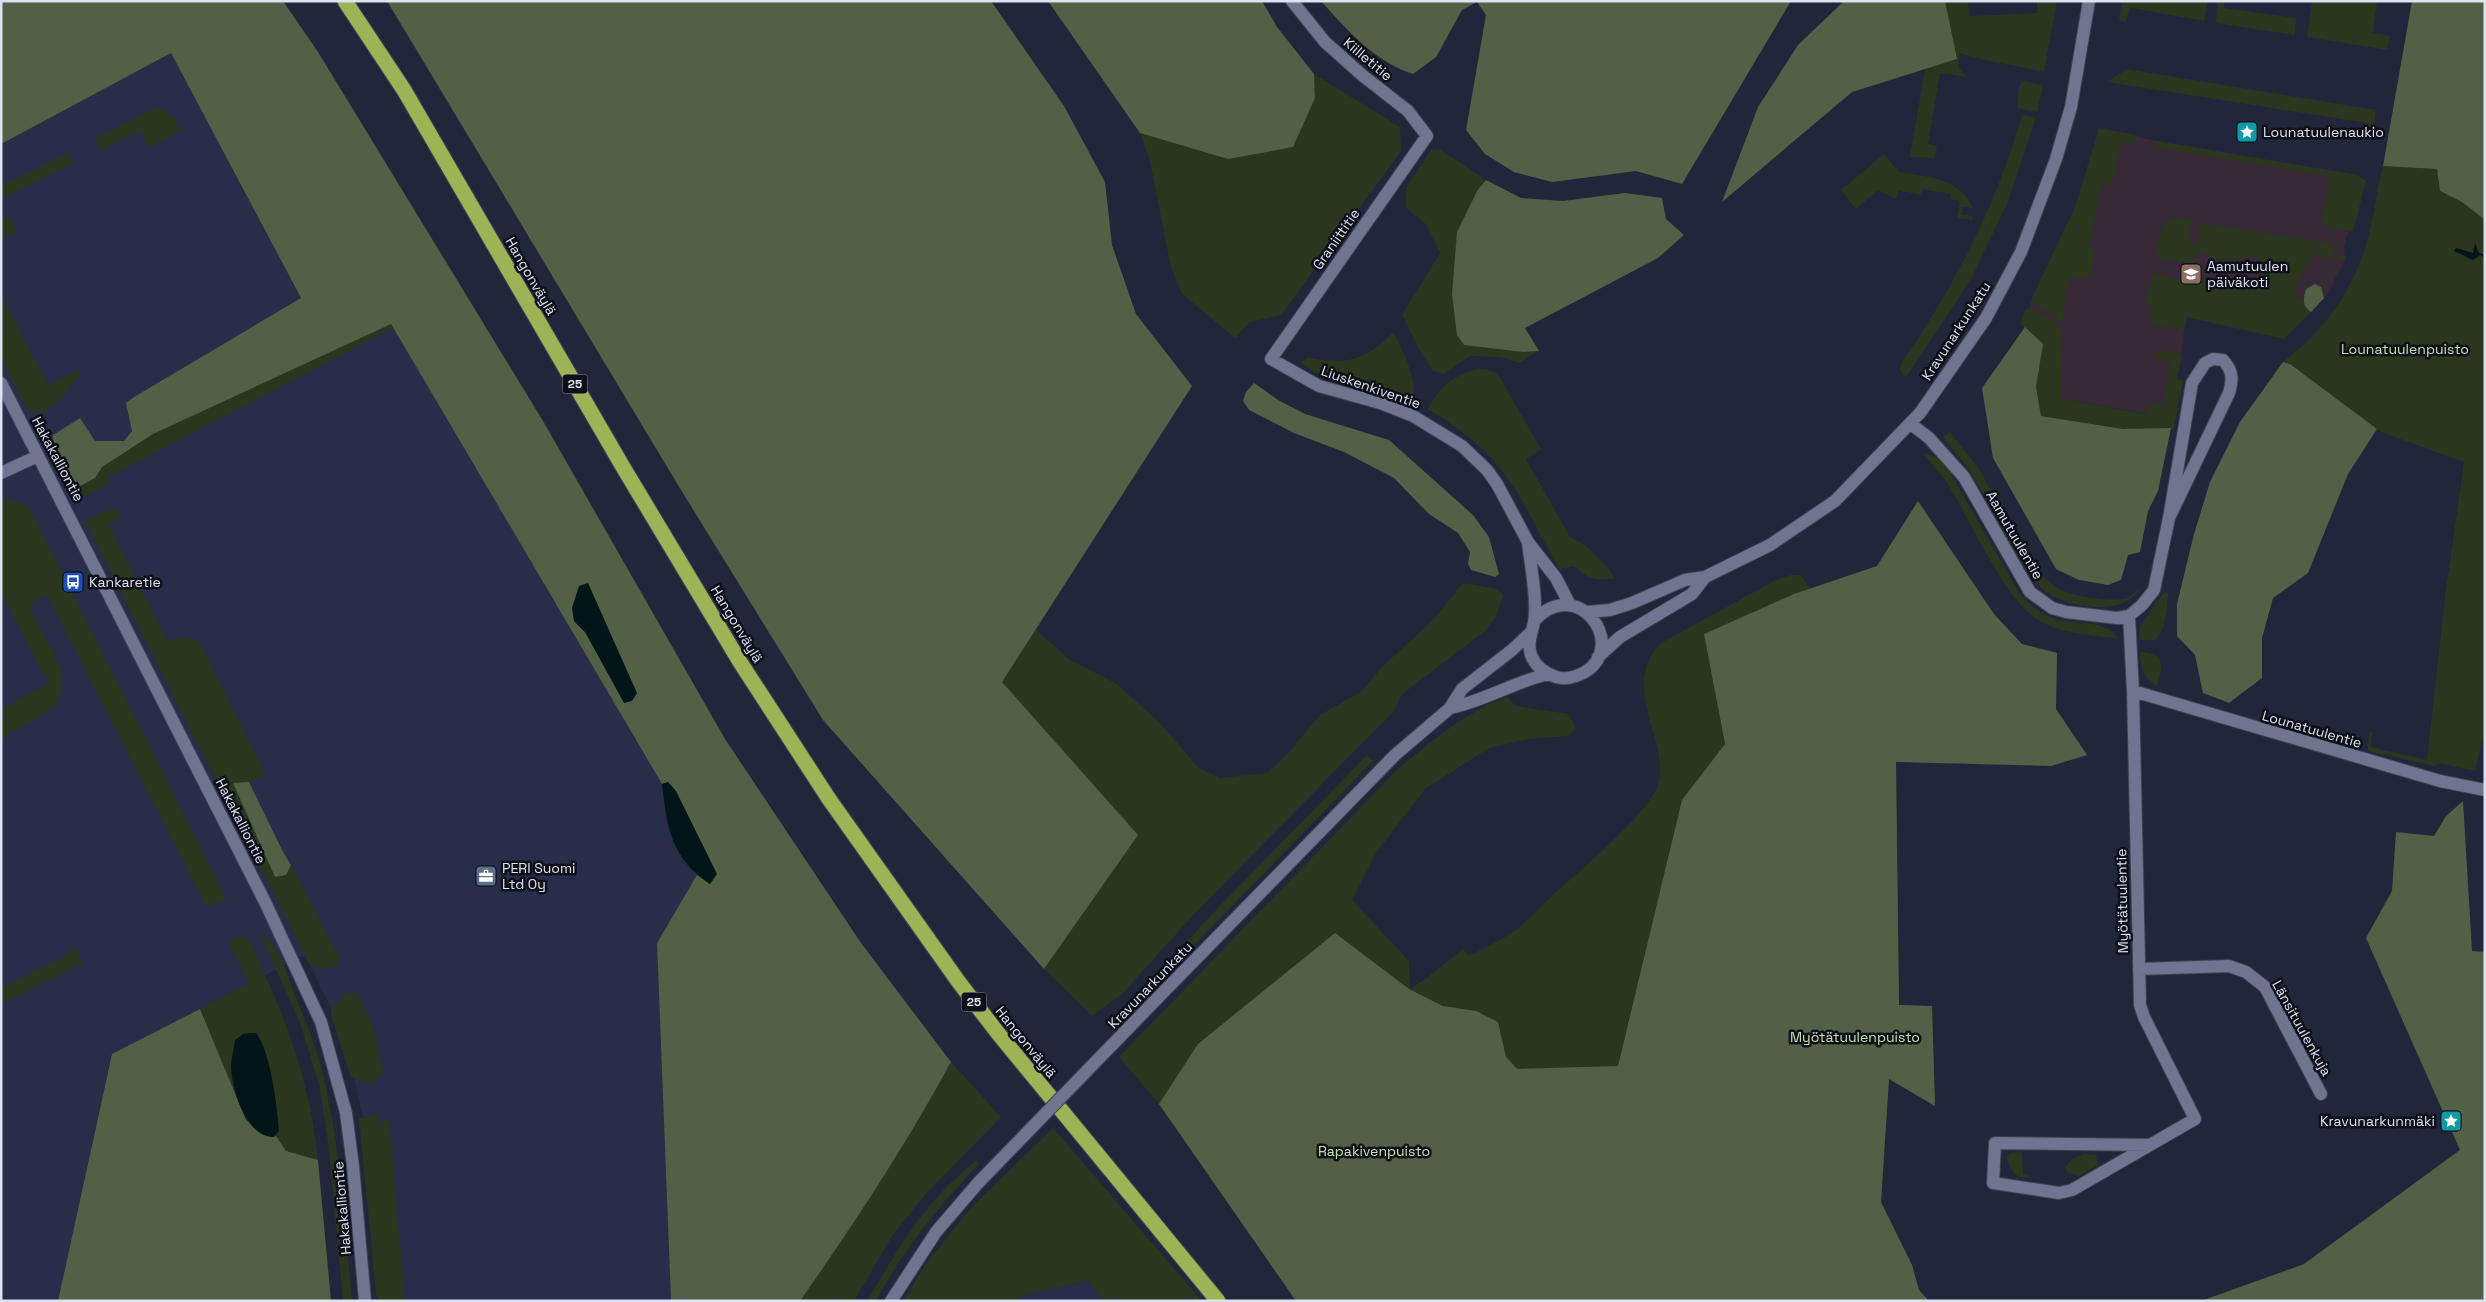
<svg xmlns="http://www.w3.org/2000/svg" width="2486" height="1302" viewBox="0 0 2486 1302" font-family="'Space Grotesk',sans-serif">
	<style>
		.built { fill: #282d49 }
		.education { fill: #372936 }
		.green { fill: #2a371e; fill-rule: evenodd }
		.forest { fill: #526145; fill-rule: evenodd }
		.water { fill: #021619 }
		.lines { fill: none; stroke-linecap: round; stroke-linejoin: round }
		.minor-casing { stroke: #3e4153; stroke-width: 14 }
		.highway-casing { stroke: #3e4153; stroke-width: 17 }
		.minor { stroke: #6f758f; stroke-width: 12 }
		.highway { stroke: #9eb355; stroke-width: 15 }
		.minor-bridge-casing { stroke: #3e4153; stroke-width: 14; stroke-linecap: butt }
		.minor-bridge { stroke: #6f758f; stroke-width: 12 }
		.labels { text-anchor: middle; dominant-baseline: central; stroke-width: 5; stroke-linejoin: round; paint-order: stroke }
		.shield { fill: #0d1019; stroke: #9fa2b0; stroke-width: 1 }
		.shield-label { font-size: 12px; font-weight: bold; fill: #dee1f0 }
		.street-label { font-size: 14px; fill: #dee1f0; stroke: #0d1019 }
		.poi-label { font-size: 14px; fill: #dee1f0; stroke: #0d1019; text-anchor: start }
		.park-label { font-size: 14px; fill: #c5e2ac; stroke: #0d1019 }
	</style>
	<rect width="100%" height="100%" fill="#21263b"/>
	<path class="built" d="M171,53L301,299L134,397L391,324L662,784L720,889L657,943L671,1301H378L363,1119L344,1034L305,955L112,1054L58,1301H1V142Z
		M1088,1281L1104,1301H1019V1296Z"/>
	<path class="education" d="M2099,128L2157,141L2357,175L2366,181L2353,231L2348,232L2344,246L2345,260L2331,287L2324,298L2284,339L2186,317L2172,418L2062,399V365L2025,327L2032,298L2076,205Z"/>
	<path class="green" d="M1945,1H1968L1969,16L2037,13V1H2057L2044,72C2016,65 1987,62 1960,53C1957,66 1958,69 1968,77L1940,73L1928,144L1937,146L1935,158L1910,157L1925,69L1956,59Z
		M2122,1H2208L2204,21L2131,8L2125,22L2119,20Z
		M2217,1H2224V8L2296,18L2295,35L2216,23Z
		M2312,1H2377L2373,33L2390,36L2387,50L2307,37Z
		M2127,69L2376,110L2374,129L2361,122L2107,82Z
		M1314,74L1400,127L1401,151L1281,315L1250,322L1235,338L1182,294L1171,268L1150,161L1140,133L1228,159L1315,98Z
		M2022,81L2043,85L2037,112L2017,108L2019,87Z
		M157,107C170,112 176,118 181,131L149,148L140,131L101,150L95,138Z
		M2022,115L2036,117L2008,202L1971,279L1906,377L1900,370L1902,362C1954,287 1997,204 2022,115Z
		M2099,128L2136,135L2134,144L2121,142L2113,185L2101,183L2089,248L2095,249L2090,278L2069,277L2062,322L2033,303L2032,298L2076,205Z
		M2157,141L2357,175L2366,181L2353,231L2326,228L2330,225L2322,224L2330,176L2155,147Z
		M1439,149L1486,180L1477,191L1457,232L1496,347L1523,352L1539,351L1519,363L1500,357L1470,356L1444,374L1433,371L1420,351L1402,315L1440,253L1426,224L1406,208V188L1431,150Z
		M67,153L72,164L1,199V186Z
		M1884,154L1899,172C1927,177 1961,178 1973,208L1963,207L1962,215L1973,216L1972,220L1957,218L1960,201L1950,199L1951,194L1922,189L1921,195L1898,190L1897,199L1878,190L1856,209L1841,190Z
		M2383,166L2437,169L2440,191L2462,202L2485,220V727L2475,771L2439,763L2434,766L2368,751L2369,732H2372L2371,747L2427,760L2445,597L2464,462L2381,432L2290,364L2283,362C2322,331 2342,306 2361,260C2373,230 2375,196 2383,166Z
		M10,217L17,232L1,239V221Z
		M2175,218L2192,219L2188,244L2196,245L2200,223L2333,244L2332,253L2345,256V260L2331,256L2328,262L2320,256L2321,254L2316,253L2295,285L2296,298L2303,301L2306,307L2311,312L2284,339L2187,317L2184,330L2155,325L2151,320V307L2145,306L2153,274L2179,280L2185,276L2262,289L2259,263L2255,255L2236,261L2223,259L2222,261L2213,260V255L2195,252L2193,264L2156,258C2158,241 2158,225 2175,218Z
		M1,295L48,385L80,369L81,372C71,385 50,420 31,412L26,407L1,357Z
		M2030,307L2062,327L2060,345L2062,365V399L2146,414L2148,403L2163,405L2171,362L2155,360L2159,351L2177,353L2182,356L2177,379L2183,381L2174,429H2123L2041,416L2036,387L2043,344L2020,323L2025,310Z
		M391,324L393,328L108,477L109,484L78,500L74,499L71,491L95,478L102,467L153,434Z
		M1393,332C1405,355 1416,376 1414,403C1377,388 1334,387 1301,363L1307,357C1344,366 1368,360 1393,332Z
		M1484,369L1495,372L1502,381L1541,449L1526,459L1570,537L1585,545L1610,570L1614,578C1597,582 1586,578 1574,566L1560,569C1539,536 1524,497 1499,467C1480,443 1454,425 1428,409C1439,386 1458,371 1484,369Z
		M1950,432L1979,469L2035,568C2042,576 2048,582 2056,587C2069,596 2115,604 2129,597C2133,594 2138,590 2142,587C2131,603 2114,608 2095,607C2077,605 2060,602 2045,591C2019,572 1991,506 1973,476C1964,461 1951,450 1943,436Z
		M1924,453L1939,459L1948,469L2019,593C2028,604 2039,613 2053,618C2072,626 2107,618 2118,639C2093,635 2061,634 2040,621C2003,600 1970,517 1945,480C1938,470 1929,463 1924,453Z
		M10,499L27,506L33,515L226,898L215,905L205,904L47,595L32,602L31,611C51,651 89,693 33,721C22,727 7,731 1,742V709L49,684L1,593V500Z
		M115,509L122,517L108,524L168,642L180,637L198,640L266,775L249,782L234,783L286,875L291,865L340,959C335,971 320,969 310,965L85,521L103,511Z
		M1877,566L1896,761L1899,1005L1932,1006L1935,1106L1889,1079L1881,1202L1912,1265L1919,1290L1929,1301H1296L1159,1104L1119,1057L1396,771C1429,743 1465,712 1507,697L1516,706L1568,714L1574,723L1575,730L1568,736L1528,739L1489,748L1425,789L1376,853L1352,900L1409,961L1410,989L1427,978L1463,949L1469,956C1484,948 1499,941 1513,932C1527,923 1539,907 1552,896C1576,874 1647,815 1657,787C1673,741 1617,689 1661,643L1776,580L1791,575H1801L1810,589ZM1704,634L1810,966L1682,800L1725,744ZM1413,991L1443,1006L1498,1022L1506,1057L1514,1067Z
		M1463,583L1498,589L1503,596L1496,616L1485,631L1401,695L1395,710L1196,912L1123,993L1092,1016L1044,969L1137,835L1001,682L1036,630L1070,660L1117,684L1159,722L1199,768L1220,778L1267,773L1290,751L1320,715L1361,692L1382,667L1433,620Z
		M2164,592L2168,594C2167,607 2166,632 2155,640H2139L2140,626Z
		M2140,652C2164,653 2164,665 2157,686C2142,678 2141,668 2140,652Z
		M1367,755L1373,761L1129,1012L1125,1009L1212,914Z
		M260,934C279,943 285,970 292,988C302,1013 313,1037 320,1063C341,1141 344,1221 352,1301H343L328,1142L319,1084L300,1023Z
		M240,936L248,938C283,1011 310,1079 318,1160L286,1151L276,1136C284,1123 266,1046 256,1033L231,1069L239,1104L200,1009L249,983L228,942Z
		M75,948L83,963L1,1004V988L69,954L68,951Z
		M357,992L373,1026L383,1072L374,1084L351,1078L331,1015V1009L345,994Z
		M951,1062L1001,1117L923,1197L892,1236L854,1301H800C854,1224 906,1145 951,1062Z
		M377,1114L378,1122L389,1120L405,1301H377L359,1119Z
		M1053,1128L1202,1301H1104L1088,1281L1019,1296V1301H903L927,1262L969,1210Z
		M2022,1152L2023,1174L2031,1175L2027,1178C2013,1178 2011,1168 2006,1157L2011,1153Z
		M2084,1154L2096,1155L2098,1165L2079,1176L2067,1172L2065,1167L2072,1159Z
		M976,1160L979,1164C939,1206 903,1250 876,1301H867C889,1264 910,1227 939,1195C951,1182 964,1171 976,1160Z"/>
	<path class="forest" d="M1,1H283L318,52L543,421L725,739L861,943L951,1062C906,1145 854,1224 800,1301H671L657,943L697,875L710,884L716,874L668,782L662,784L391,324L153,434L102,467L95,478L71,491L50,451L53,435L80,418L95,441H124L132,431L126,403L134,397L301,298L171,53L1,144ZM588,583L585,632L574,621L579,587Z
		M387,1H991L1064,106L1105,182L1112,245L1136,314L1192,386L1002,682L1138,835L1044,969L823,720L681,490Z
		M1048,1H1262L1277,27L1314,74L1315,98L1293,147L1228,159L1140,133Z
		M1321,1H1791L1682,184L1636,171L1552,182L1514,172L1485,154L1466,130L1486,15L1477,2L1462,10L1436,57L1413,74C1375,62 1347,30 1321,1Z
		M1844,1H1945L1957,59L1852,92L1722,202L1758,107L1798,45Z
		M2412,1H2485V220L2462,202L2440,191L2437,169L2383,166Z
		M1486,180L1521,198L1563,201L1625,193L1662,198L1666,219L1684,235L1658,258L1525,328L1539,351L1523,352L1464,345L1457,335L1452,294L1457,232L1477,191Z
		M2315,284L2321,287L2324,298L2311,312C2302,305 2303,300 2306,289Z
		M2025,327L2043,344L2036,387L2041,416L2123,429L2171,428L2158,491L2148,511L2140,552L2128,555L2121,580L2108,585L2079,580L2056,569L1993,458L1982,388Z
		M2283,362L2290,364L2377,429L2348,474L2308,573L2273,598L2262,638V678L2229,703L2203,693L2195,655L2177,636V604L2194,534L2210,482L2240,422Z
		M1254,383L1278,400L1305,414L1389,440L1473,515L1489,537L1499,574L1495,577L1471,570L1468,564L1470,552L1458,533L1429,514L1394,478L1344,452L1294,433L1249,410L1243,401L1246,392Z
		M1918,501L1994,614L2022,644L2057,653L2056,709L2087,755L2051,766L1896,762L1899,1005L1932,1006L1935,1106L1889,1079L1881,1202L1912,1265L1919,1290L1929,1301H1296L1159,1104L1198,1044L1335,933L1409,989L1443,1006L1476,1011L1498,1022L1506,1057L1517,1069L1618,1066L1682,800L1725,744L1704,634L1794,594L1877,566Z
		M249,782L282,850L291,865L286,875L275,877L233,783Z
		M2463,801L2472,951L2485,952V1301H2201L2304,1264L2460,1150L2366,938L2392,891L2396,832L2434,836L2446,816Z
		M200,1009L246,1120L273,1137L276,1136L286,1151L318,1160L331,1301H58L112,1054Z"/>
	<path class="water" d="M2475,243L2479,253L2485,255V258L2480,255L2473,260L2454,251L2456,248L2473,253Z
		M588,583L637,693L632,701L624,703L585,632L574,621L572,608L579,586Z
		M668,782L676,791L717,874L710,884C671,858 667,828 662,784Z
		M250,1033H256C271,1052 277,1107 279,1131L273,1137C246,1137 232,1089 231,1068C231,1058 234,1049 235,1040L243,1034Z"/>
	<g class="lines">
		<g class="minor-casing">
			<path id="minor" d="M1292,1L1325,42L1362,75L1408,111L1427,136L1271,359L1319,386L1380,403L1413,416L1462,446L1487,470L1497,484L1528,542L1556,578L1570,605
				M1,383L265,902L321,1022L346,1113L353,1166L365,1301
				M1911,424L1929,438L1964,477L2030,592L2052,608L2066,612L2117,618L2129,616L2142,605L2154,590L2169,518L2192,383L2205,363L2213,359L2223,360C2233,371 2233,379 2229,393L2169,518
				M1,473L38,456
				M1528,542C1530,563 1538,601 1534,622C1532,634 1527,642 1531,655C1535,666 1545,673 1556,677C1566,680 1576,677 1585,672C1629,645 1577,573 1534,621
				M1587,612L1610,610L1632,603L1685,580L1705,577L1770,545L1835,501L1920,413L1986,318L2021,252L2056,159L2071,107L2089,1
				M2129,616L2133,691L2140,1005L2144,1017L2195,1119L2072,1190L2059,1193L1993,1183L1995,1143L2149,1145
				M1598,657L1620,637L1692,594L1705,577
				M2133,691L2440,781L2485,790
				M1450,708C1484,701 1514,682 1548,674
				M2139,969L2229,966L2246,972L2265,987L2321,1094
				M1143,1013L1395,755L1450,708L1462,689L1512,650L1530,633
				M891,1301L936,1232L978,1183"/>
		</g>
		<g class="highway-casing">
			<path id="highway" d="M345,1L404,90L623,467L740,662L829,799L958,981L997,1032L1218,1301"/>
		</g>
		<use href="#minor" class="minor"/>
		<use href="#highway" class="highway"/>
		<g class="minor-bridge-casing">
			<path id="minor-bridge" d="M978,1183L1143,1013"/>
		</g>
		<use href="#minor-bridge" class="minor-bridge"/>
	</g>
	<defs>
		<g id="sight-square" transform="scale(1.125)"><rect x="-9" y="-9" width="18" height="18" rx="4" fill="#0f9aa8" stroke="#0d1019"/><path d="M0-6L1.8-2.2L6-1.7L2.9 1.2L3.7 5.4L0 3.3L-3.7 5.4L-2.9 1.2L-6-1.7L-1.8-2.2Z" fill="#fff"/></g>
		<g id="school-square" transform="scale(1.125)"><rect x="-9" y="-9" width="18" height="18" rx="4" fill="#8d6e63" stroke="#0d1019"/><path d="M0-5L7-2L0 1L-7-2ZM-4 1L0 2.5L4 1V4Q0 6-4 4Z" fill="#fff"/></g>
		<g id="bus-square" transform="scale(1.125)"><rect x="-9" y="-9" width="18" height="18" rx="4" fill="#1a4fb4" stroke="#0d1019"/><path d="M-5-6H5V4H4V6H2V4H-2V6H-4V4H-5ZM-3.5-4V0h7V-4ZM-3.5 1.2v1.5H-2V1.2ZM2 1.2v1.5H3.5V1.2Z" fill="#fff"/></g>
		<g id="office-square" transform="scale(1.125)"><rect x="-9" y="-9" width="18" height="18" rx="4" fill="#5c6f8a" stroke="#0d1019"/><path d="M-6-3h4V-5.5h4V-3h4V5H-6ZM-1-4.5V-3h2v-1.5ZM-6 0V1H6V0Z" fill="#fff"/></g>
	</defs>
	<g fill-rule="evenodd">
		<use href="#sight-square" x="2247" y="132"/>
		<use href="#school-square" x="2191" y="274"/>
		<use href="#bus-square" x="73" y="582"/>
		<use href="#office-square" x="486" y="876"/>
		<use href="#sight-square" x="2451" y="1121"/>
	</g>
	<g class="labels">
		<g class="shield">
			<rect x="562.5" y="374.5" width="25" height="19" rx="4"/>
			<rect x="961.5" y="992.5" width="25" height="19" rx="4"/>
		</g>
		<g class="shield-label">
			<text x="575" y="384">25</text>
			<text x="974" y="1002">25</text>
		</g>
		<g class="street-label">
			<text transform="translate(1368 59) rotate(40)">Kiilletitie</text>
			<text transform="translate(1336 239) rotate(-55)">Graniittitie</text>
			<text transform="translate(531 276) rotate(60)">Hangonväylä</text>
			<text transform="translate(1956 331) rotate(-57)">Kravunarkunkatu</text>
			<text transform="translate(1371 387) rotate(19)">Liuskenkiventie</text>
			<text transform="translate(58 459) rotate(62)">Hakakalliontie</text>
			<text transform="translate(2015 535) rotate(60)">Aamutuulentie</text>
			<text transform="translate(737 624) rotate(59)">Hangonväylä</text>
			<text transform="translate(2312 729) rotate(16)">Lounatuulentie</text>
			<text transform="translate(241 821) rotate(63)">Hakakalliontie</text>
			<text transform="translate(2122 901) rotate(-91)">Myötätuulentie</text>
			<text transform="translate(1150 985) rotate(-46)">Kravunarkunkatu</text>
			<text transform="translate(2302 1028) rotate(61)">Länsituulenkuja</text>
			<text transform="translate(1026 1042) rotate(51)">Hangonväylä</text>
			<text transform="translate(342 1208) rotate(-95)">Hakakalliontie</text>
		</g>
		<g class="poi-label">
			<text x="2263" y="132">Lounatuulenaukio</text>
			<text x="2207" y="266">Aamutuulen<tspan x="2207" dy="16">päiväkoti</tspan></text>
			<text x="89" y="582">Kankaretie</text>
			<text x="502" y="868">PERI Suomi<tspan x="502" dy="16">Ltd Oy</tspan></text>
			<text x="2435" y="1121" text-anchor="end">Kravunarkunmäki</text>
		</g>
		<g class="park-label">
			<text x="2405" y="349">Lounatuulenpuisto</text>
			<text x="1855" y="1037">Myötätuulenpuisto</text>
			<text x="1374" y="1151">Rapakivenpuisto</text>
		</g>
	</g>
	<rect width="2486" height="1302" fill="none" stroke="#dee1f0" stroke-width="5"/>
</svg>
